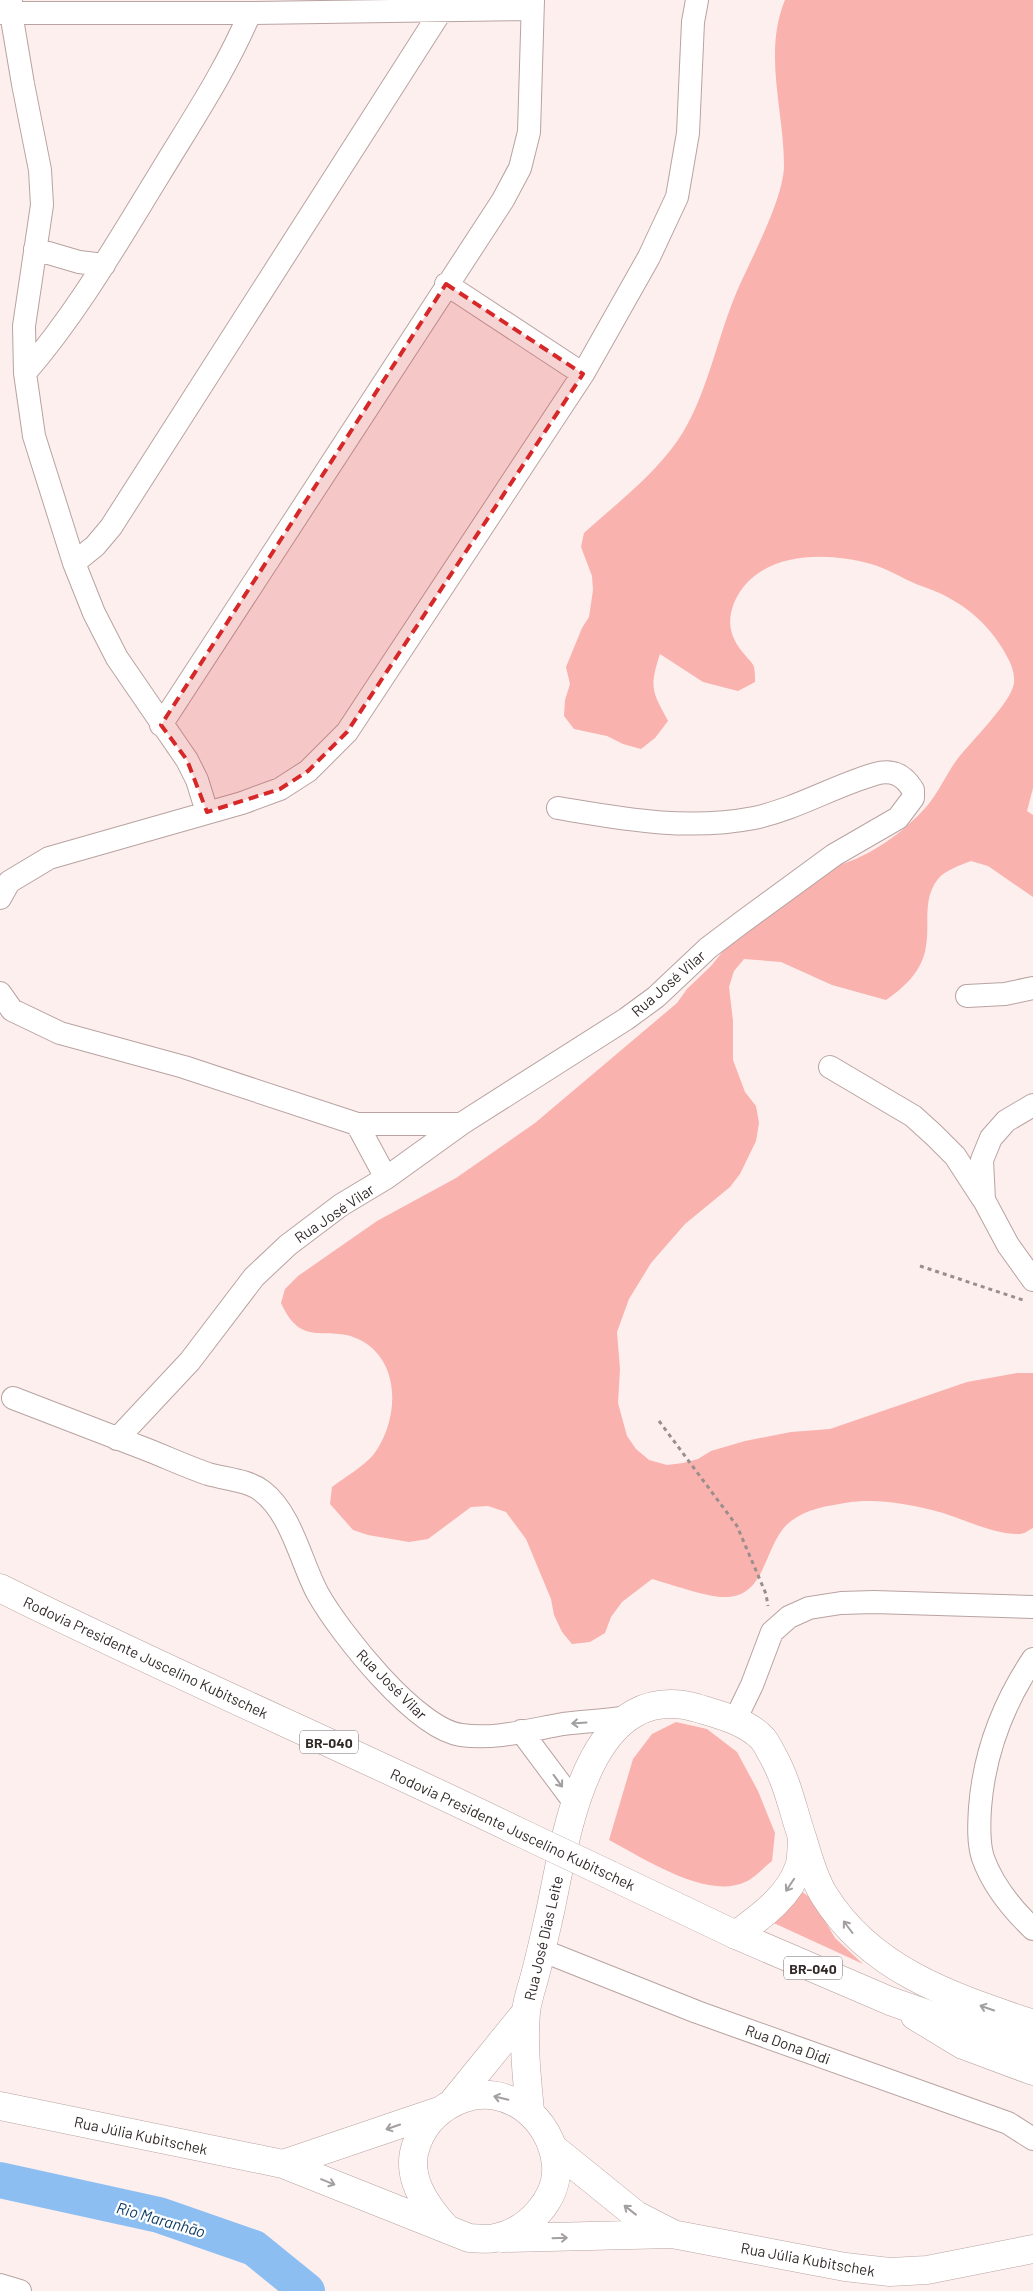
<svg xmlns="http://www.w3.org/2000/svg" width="1033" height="2291" viewBox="0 0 1033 2291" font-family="Barlow,sans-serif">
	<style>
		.green { fill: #f9b2ad }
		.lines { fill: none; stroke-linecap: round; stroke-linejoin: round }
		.river { stroke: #8dbef2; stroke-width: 36 }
		.street-casing { stroke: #b8a3a1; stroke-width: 24 }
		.secondary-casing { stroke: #b8a3a1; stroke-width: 29 }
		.highway-casing { stroke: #b8a3a1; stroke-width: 29 }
		.path { stroke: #9a8e8d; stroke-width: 3; stroke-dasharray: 4 4; stroke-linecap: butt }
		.street { stroke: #fff; stroke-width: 22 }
		.secondary { stroke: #fff; stroke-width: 28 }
		.highway { stroke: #fff; stroke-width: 28 }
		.highway-bridge-casing { stroke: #b8a3a1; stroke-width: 29; stroke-linecap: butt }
		.highway-bridge { stroke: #fff; stroke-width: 28 }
		.oneway { stroke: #a39f9f }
		.marked { fill: #d62828; fill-opacity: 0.2; stroke: #d62828; stroke-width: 4; stroke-dasharray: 10 6; stroke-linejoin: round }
		.labels { text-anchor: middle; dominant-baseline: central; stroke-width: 4.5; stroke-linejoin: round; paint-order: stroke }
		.shield { fill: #fff; stroke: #706a69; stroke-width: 1 }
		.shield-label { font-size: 14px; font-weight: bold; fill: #322a29 }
		.street-label { font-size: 15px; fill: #322a29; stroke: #fff }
		.water-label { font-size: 16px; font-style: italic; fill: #0c3a62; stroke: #fff }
	</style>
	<rect width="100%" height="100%" fill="#fdefee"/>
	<path class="green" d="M785,0H1033V788L1027,811L1033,815V897L988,866L971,861C961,865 945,870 938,879C922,899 930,924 926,946C923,970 905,987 886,1000L832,985L781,962L744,959L734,971L729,987L733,1021V1060L745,1092L756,1106L759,1123L756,1141L740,1174L730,1187L685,1224L651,1263L629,1299L617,1332L620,1369L618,1403L627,1436L636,1449L649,1460L667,1465L683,1463L698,1459L711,1451L745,1441L791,1432L830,1429L967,1382L1017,1373H1033V1528C1029,1530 1024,1534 1020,1534C992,1535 958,1516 932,1510C904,1503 873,1498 845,1503C826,1506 807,1509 791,1521C762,1543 769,1599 722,1597C704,1596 670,1584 652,1579L622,1602L611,1617L605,1633L590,1642L572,1644L562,1632L554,1615L551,1599L526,1539L506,1512L488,1506L471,1507L428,1539L409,1542L368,1535L353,1530L330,1504L332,1487C345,1477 363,1467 374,1454C397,1423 402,1369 367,1344C331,1319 304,1354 281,1303L285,1289L298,1276L377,1221L456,1178L535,1123L677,1003L687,989L711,966L733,939L837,866C872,855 903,833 927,806C938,793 946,775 956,761C969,743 1012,702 1014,683C1015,670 1010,662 1004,651C989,625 965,604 937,592C931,589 923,587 916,584C902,578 886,568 871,564C825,551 756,551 734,603C726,624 731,639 745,655C748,659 753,663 754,667C755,672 755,677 755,682L738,691L703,682L660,654C649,688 652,691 668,721L655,738L641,749L623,744L607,736L574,729L564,716L565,700L570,684L566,667L582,628L589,617L593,590L592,576L581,547L584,533C616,504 653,476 678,440C706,399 716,342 735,296C749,262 784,200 784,165C784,111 763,53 785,0Z
		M676,1722L707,1729L737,1752L758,1791L775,1833L772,1861C764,1867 755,1878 745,1882C707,1900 643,1858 609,1840L633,1759L652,1734Z
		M801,1891L812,1899L835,1938L863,1964L765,1919Z"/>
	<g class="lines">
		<path class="river" d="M0,2180L159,2215L254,2248L307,2291"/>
		<g class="street-casing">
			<path id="street" d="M11,0V13L23,84L40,170L42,205L24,326L25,373L34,436L74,563L94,613L117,658L187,760L197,780L207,812
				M0,13H250L532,9
				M35,249L79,262L104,265
				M446,284L583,374
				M25,373C77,313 117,243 159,175C191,122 226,70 250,13
				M74,563L95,546L111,527L441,11
				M161,725L503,200L520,168L529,132L533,0
				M0,898L9,882L49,858L242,803L280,789L308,771L347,732L583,374L649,257L677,197L688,133L693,22L697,0
				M0,993L12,1010L60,1033L184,1067L357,1124H461
				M967,996L1005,994L1033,988
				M830,1067L913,1116L934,1135L955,1156L983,1199
				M1033,1105L1006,1121L991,1138L982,1160L984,1200L1008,1245L1033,1280
				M357,1124L386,1178
				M13,1398C58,1415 103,1433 148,1450C168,1458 188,1467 208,1474C225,1479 248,1480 262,1491C292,1514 301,1563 318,1594C340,1633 416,1729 461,1735C495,1740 529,1730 563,1724C584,1721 606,1721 627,1717
				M117,1439L190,1361L254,1277L288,1245L341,1205L386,1178L461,1124L626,1019L656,997L708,948L741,923L834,855L898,818L913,798V790C904,775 892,769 875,774C834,786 796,809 754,818C687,831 624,819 558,808
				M1033,1659C1003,1704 984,1754 980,1808C979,1824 978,1843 983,1858C993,1886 1012,1909 1033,1929
				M735,1720L752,1685L772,1632L789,1617L809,1608L841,1603L874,1602L1033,1607
				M521,1731L574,1802
				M541,1950L697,2012L1008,2123L1033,2139
				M0,2285L20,2291"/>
		</g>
		<g class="secondary-casing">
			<path id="secondary" d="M736,1935C760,1917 789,1897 799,1867C802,1859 801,1849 802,1840
				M915,2016L963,2045L1033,2071
				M453,2102L526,2012
				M0,2106L283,2164L469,2238C477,2238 487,2240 495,2238C527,2232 559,2199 556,2165C552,2119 507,2082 462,2099C441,2107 425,2122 417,2143C404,2175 425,2205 446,2228
				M530,2111C527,2079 523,2044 526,2012C527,2001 531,1990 534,1979C540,1957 545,1934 550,1912C566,1838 586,1677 697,1708C720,1715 746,1721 763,1739C767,1744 770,1751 773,1756C788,1783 793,1811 803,1840C808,1857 814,1879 824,1895C871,1971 953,1997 1033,2024
				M552,2147L636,2215L671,2233
				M283,2164L439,2111
				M503,2238L672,2234L845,2267L890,2272L927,2270L1033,2249"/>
		</g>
		<g class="highway-casing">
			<path id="highway" d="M0,1588C170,1673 346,1748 517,1831
				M610,1875L736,1935L890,2001L1033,2051"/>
		</g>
		<path class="path" d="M920,1266L1026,1301
			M659,1421L737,1526L766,1594L768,1606"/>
		<use href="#street" class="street"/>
		<use href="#secondary" class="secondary"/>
		<use href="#highway" class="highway"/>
		<g class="highway-bridge-casing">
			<path id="highway-bridge" d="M517,1831L610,1875"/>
		</g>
		<use href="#highway-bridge" class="highway-bridge"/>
	</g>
	<defs><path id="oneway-shaft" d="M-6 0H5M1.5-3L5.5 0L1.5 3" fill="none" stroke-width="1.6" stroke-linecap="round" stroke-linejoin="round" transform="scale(1.25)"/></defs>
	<g class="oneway">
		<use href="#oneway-shaft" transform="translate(579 1723) rotate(176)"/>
		<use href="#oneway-shaft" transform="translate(558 1781) rotate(54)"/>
		<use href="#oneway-shaft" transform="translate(790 1885) rotate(124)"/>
		<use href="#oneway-shaft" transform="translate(848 1927) rotate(-127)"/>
		<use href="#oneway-shaft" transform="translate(987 2008) rotate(-161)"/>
		<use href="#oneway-shaft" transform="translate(501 2098) rotate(-167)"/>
		<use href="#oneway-shaft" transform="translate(393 2127) rotate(161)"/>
		<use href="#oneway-shaft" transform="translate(328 2182) rotate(22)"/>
		<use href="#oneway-shaft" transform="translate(630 2210) rotate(-142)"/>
		<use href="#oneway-shaft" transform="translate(560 2238) rotate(-2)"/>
	</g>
	<path class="marked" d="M446,284L583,374L347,732L308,771L280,789L207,812L187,760L161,725Z"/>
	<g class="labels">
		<g class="shield">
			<rect x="300" y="1730.5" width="58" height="23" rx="4"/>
			<rect x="784" y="1956.5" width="58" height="23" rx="4"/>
		</g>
		<g class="shield-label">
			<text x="329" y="1742">BR-040</text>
			<text x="813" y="1968">BR-040</text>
		</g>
		<g class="street-label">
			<text transform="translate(668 983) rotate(-41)">Rua José Vilar</text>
			<text transform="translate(334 1213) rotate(-34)">Rua José Vilar</text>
			<text transform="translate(146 1657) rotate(25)">Rodovia Presidente Juscelino Kubitschek</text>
			<text transform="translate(392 1684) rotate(45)">Rua José Vilar</text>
			<text transform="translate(513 1829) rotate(25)">Rodovia Presidente Juscelino Kubitschek</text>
			<text transform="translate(543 1938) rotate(-77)">Rua José Dias Leite</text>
			<text transform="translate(788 2044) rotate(20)">Rua Dona Didi</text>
			<text transform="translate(141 2135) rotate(12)">Rua Júlia Kubitschek</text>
			<text transform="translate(808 2259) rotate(10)">Rua Júlia Kubitschek</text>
		</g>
		<g class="water-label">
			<text transform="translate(161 2219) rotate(16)">Rio Maranhão</text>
		</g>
	</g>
</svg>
